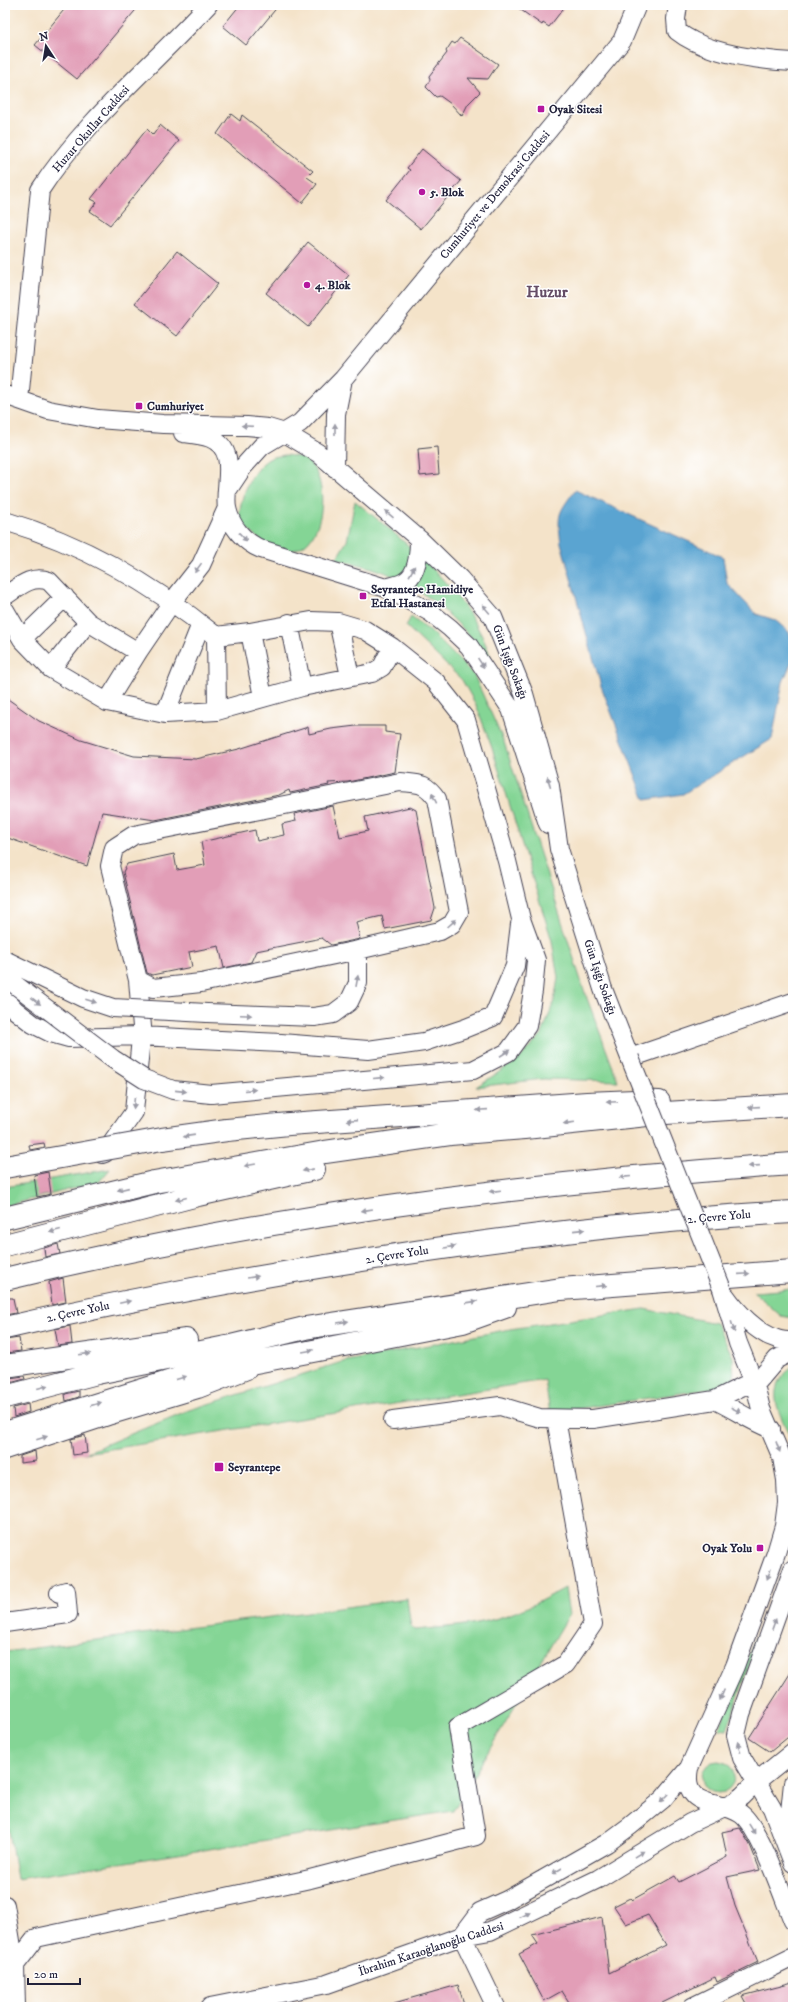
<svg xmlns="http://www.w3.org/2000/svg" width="798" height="2012" viewBox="0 0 798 2012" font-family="'IM FELL DW Pica',serif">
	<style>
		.green { fill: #84d595; stroke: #537c68 }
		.water { fill: #5aa4d1; stroke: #3e6386 }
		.building { fill: #e29eb7 }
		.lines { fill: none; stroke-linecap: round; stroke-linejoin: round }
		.minor-casing { stroke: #423f50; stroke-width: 20 }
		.highway-casing { stroke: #423f50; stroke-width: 24 }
		.minor { stroke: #fff; stroke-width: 18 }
		.highway { stroke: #fff; stroke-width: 22 }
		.minor-bridge-casing { stroke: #423f50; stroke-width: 20; stroke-linecap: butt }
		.highway-bridge-casing { stroke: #423f50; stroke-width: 24; stroke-linecap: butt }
		.minor-bridge { stroke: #fff; stroke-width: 18 }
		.highway-bridge { stroke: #fff; stroke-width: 22 }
		.oneway { fill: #9c9ca7 }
		.poi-dot { fill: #b5179e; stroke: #fff; stroke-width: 1.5 }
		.labels { text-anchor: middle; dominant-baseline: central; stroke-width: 3; stroke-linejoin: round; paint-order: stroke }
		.poi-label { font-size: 12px; font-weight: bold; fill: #22223b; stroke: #fff; text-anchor: start }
		.street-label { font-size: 12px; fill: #22223b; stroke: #fff }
		.district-label { font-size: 16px; font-weight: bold; fill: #654d66; stroke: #fff }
	</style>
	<rect width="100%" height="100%" fill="#fff"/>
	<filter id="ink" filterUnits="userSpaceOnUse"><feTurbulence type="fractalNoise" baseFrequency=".025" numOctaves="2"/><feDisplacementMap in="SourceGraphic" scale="8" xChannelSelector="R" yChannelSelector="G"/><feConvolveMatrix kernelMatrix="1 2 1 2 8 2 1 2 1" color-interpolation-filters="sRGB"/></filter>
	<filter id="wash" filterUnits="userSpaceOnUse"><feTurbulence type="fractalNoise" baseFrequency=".012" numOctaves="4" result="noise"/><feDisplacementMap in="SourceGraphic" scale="16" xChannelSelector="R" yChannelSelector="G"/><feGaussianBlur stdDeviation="0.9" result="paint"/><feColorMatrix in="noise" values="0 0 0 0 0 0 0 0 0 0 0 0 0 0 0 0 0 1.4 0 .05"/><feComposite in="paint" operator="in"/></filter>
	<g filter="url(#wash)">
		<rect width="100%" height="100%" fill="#f4e3c9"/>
		<path class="green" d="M285,455C292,456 301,456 306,460C329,476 326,531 303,546C293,552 285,552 274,552L239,522C239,500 251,466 273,457C277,456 281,456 285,455Z
			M355,501C409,545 470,592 492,661C461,625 430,591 384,572C368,566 352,563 336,559L347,541Z
			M411,617L431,632L474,675L504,742L585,993L618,1081L543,1079L476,1087L519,1059L542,1034L554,1001L558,978L552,941L492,748L476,705L462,680L406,626Z
			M110,1169L99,1182L5,1206V1187Z
			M793,1289V1318L781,1316L754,1292Z
			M644,1309L716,1323L733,1357L734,1385L550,1413L545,1380L85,1453L189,1410L342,1362L510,1329Z
			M793,1367V1443C781,1415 761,1389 793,1367Z
			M565,1588L569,1615L453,1811L17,1879L5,1806V1652L407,1599L411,1628L416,1630C443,1627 472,1626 498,1618C522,1611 543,1600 565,1588Z
			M756,1636L759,1637L727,1730L719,1729Z
			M702 1777a16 16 0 1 1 32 0a16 16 0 1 1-32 0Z"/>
		<path class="water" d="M575,490L723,557L727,583L756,614L775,620L789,632L793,642V659L783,682L772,739L683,794L645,800L601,686L561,543C557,513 558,514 575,490Z"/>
		<g id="blocks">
			<path class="building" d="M68,5H140L77,79L35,45Z
				M240,5H279L246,45L223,26Z
				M514,5H566L549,27L543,23L542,25Z
				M460,38L498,64L488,79L468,78L480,92L468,104L462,116L451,104L440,96L436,97L426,87L430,80L429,76L447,53L446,51L452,42L455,44Z
				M231,114L240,121L242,115L313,171L307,177L317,184L302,203L217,134Z
				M160,125L179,141L110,225L90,211L97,202L91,199L147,129L153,135Z
				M422,149L461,181L421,229L386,200L410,170L407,168Z
				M308,242L349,275L308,327L266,293Z
				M177,251L218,284L177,336L135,303Z
				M437,447L439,474L420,476L418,449Z
				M5,697L39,721L81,740L134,756L196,759L239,749L308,727L309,734L331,729L356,726H385V732L400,734L395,772L348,782L328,783L329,785L290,793L289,790L279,795L155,820L102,812L87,866L5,837Z
				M333,806L340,837L368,831L365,817L410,807L416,810L435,908L431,920L385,929L382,916L356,922L360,939L331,945L322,938L256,951L251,962L224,968L219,946L189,952L192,967L152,975L147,973L123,872L127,864L174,854L177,870L205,865L201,842L255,830L257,841L284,835L282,824L296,821L294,814Z
				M44,1143L45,1147L30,1150L29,1145Z
				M48,1172L51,1194L37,1197L34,1175Z
				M58,1244L60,1254L45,1257L44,1248Z
				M63,1278L66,1302L52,1305L49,1282Z
				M5,1298H13L16,1313L5,1315Z
				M70,1326L72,1344L58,1346L55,1329Z
				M19,1338L21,1351L6,1353L5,1340Z
				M24,1376L25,1379L10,1383L9,1378Z
				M79,1391V1397L66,1401L65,1394Z
				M28,1404L29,1412L14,1417L13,1408Z
				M85,1435L87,1453L73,1455L71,1439Z
				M35,1451L36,1461L20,1463V1456Z
				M793,1669V1733L770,1752L749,1738Z
				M740,1828L750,1845L760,1870L727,1877L735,1906L758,1962L717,1982L715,1977L654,2007H572L562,1991L544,2001L519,1954L538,1944L532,1935L602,1917L609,1973L666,1945L648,1915L626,1924L614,1906L630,1898L632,1900L675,1876L679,1882L727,1857L722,1832Z
				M793,1983V2007H748L742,1996Z
				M458,1985L465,2007H394V2003Z"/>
		</g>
	</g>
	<g filter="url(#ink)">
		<use href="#blocks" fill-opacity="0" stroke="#423f50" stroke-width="1"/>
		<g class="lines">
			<g class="minor-casing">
				<path id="minor" d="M678,5L676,19L677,31C706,54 757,60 793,62
					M5,395L48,410L98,419L163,424L247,426L268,428L285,433L318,453L419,539L460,579L493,617L524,694L550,786L559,849L603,989L630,1058L793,1002
					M19,400L40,190C85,120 152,66 208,5
					M183,433C191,434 202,435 210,438C240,450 223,487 227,508C231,527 244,542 261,549L386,588L430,612L450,628L469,646L511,709L548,824
					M335,468L336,414L343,379
					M229,488L243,467L262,446L300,423L343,379L622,41L637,5
					M5,521C83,544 153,584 216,636L250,632L311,621L338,622L365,630L392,647L436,682L466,720L507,861L521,919L536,960L533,991L527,1026L508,1052L473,1070L211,1094
					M386,588C392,586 399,585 404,582C418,575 419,552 419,539
					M5,596C20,586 31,575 49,581L88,622L138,652L107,702
					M5,610L22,639L51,669L107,702L165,714L217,711L302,687L372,673L382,667L392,647
					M338,622L350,676
					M289,623L302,687
					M250,632L263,697
					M216,636L217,711
					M22,639L65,597
					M138,652L172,602L201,565L227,508
					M51,669L88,622
					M165,714L201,624
					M5,999L15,1010L33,1024L51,1033L69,1038L140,1036L281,1043L368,1050L424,1042L466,1028L493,1017L515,966L520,924
					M207,1013L314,1017L333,1014L349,1002L358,983V950L440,931L452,924L459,912L437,799C425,782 419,784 400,782L134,835L114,848L110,866L138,980L153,988L201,983L358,950
					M102,1154L105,1153L134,1112L142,1027L138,980
					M722,1289L738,1343L755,1385L761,1409L782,1458L786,1480L787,1503L784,1526L776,1553L735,1666L689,1768C681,1810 719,1799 741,1814C760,1828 783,1897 793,1921
					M725,1295C737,1312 757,1333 777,1339C782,1341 788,1341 793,1341
					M393,1420L500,1406L540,1418L593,1419L715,1400
					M771,1429C751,1421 734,1409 715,1400L743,1386L755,1385L777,1359L793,1351
					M5,1450L108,1416L198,1389L247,1370
					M793,1569L741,1714L736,1735L742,1758L772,1808L793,1863
					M5,1623L68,1614L66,1591L59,1593
					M787,1840L793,1783
					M5,1905L15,1965L16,2007
					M462,1936L480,1912L507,1900L607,1843L630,1826L663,1799L689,1768
					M462,1936L496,2007
					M15,1965L36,1938L310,1879L476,1836L458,1727L566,1664L593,1624L556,1419
					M210,2007L327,1984L462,1936L490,1931L598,1879L690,1823L733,1803L742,1796L757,1781L793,1752
					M692,2007L793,1957"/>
			</g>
			<g class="highway-casing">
				<path id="highway" d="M227,1130L289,1124L587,1103L635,1101L659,1102
					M5,1218L154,1182L325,1152L450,1134L525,1128L666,1113L793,1105
					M5,1245L198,1195L314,1169
					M5,1279C263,1216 528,1182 793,1164
					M5,1328C134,1298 264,1275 395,1255C527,1235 660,1219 793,1212
					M5,1366L186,1340
					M5,1397L97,1373L231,1346L305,1328L561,1289L793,1271
					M5,1433L194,1374L463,1322L505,1307"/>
			</g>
			<use href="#minor" class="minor"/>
			<use href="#highway" class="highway"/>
			<g class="minor-bridge-casing">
				<path id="minor-bridge" d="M5,960L83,998L113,1008L207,1013
					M5,977L113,1059L144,1079L173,1090L211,1094
					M630,1058L722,1289"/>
			</g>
			<g class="highway-bridge-casing">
				<path id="highway-bridge" d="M5,1167L162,1139L227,1130"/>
			</g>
			<use href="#minor-bridge" class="minor-bridge"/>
			<use href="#highway-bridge" class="highway-bridge"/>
		</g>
		<defs><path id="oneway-solid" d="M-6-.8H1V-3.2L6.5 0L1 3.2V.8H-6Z"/></defs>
		<g class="oneway">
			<use href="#oneway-solid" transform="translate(247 426) rotate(-176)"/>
			<use href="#oneway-solid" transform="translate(335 429) rotate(-90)"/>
			<use href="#oneway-solid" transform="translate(389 514) rotate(-139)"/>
			<use href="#oneway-solid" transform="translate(243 537) rotate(47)"/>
			<use href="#oneway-solid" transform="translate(198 568) rotate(126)"/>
			<use href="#oneway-solid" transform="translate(412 571) rotate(-61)"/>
			<use href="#oneway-solid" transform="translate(486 609) rotate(-130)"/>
			<use href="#oneway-solid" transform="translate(481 663) rotate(56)"/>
			<use href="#oneway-solid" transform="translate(549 782) rotate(-104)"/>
			<use href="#oneway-solid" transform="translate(434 798) rotate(-116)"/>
			<use href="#oneway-solid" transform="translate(452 923) rotate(-42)"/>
			<use href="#oneway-solid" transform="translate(357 981) rotate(-80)"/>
			<use href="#oneway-solid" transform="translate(36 1001) rotate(37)"/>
			<use href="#oneway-solid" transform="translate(91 1001) rotate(18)"/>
			<use href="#oneway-solid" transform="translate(246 1015) rotate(2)"/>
			<use href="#oneway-solid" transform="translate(505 1053) rotate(-33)"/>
			<use href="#oneway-solid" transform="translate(379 1078) rotate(-5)"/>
			<use href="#oneway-solid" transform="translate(250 1090) rotate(-5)"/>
			<use href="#oneway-solid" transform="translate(181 1091) rotate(6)"/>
			<use href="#oneway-solid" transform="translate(612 1102) rotate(178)"/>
			<use href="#oneway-solid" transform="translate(134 1103) rotate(95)"/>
			<use href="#oneway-solid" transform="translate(754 1107) rotate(176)"/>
			<use href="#oneway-solid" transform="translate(482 1110) rotate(176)"/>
			<use href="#oneway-solid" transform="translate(352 1120) rotate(176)"/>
			<use href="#oneway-solid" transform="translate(569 1123) rotate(173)"/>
			<use href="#oneway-solid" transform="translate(189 1136) rotate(172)"/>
			<use href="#oneway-solid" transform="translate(250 1165) rotate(170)"/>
			<use href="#oneway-solid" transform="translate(754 1166) rotate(176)"/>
			<use href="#oneway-solid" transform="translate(308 1170) rotate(169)"/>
			<use href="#oneway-solid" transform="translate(625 1177) rotate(175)"/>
			<use href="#oneway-solid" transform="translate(123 1189) rotate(167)"/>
			<use href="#oneway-solid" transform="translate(495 1191) rotate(173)"/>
			<use href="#oneway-solid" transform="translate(181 1199) rotate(166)"/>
			<use href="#oneway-solid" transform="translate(367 1210) rotate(171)"/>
			<use href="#oneway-solid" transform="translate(579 1230) rotate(-6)"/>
			<use href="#oneway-solid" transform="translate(55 1231) rotate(165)"/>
			<use href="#oneway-solid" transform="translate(450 1247) rotate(-9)"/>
			<use href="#oneway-solid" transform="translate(744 1274) rotate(-4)"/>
			<use href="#oneway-solid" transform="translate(253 1277) rotate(-9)"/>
			<use href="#oneway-solid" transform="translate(601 1286) rotate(-5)"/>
			<use href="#oneway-solid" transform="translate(125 1302) rotate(-12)"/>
			<use href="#oneway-solid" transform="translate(472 1302) rotate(-8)"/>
			<use href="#oneway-solid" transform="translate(343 1322) rotate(-9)"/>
			<use href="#oneway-solid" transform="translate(733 1327) rotate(73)"/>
			<use href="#oneway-solid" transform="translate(308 1351) rotate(-10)"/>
			<use href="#oneway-solid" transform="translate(85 1354) rotate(-7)"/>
			<use href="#oneway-solid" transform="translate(181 1378) rotate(-17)"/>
			<use href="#oneway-solid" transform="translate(43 1387) rotate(-15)"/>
			<use href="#oneway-solid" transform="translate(96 1404) rotate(-17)"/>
			<use href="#oneway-solid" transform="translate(736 1410) rotate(27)"/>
			<use href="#oneway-solid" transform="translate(42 1438) rotate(-18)"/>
			<use href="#oneway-solid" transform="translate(778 1447) rotate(70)"/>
			<use href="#oneway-solid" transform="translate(769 1574) rotate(110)"/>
			<use href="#oneway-solid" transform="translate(774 1624) rotate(-70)"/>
			<use href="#oneway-solid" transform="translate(722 1695) rotate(113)"/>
			<use href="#oneway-solid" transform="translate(739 1747) rotate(-106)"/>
			<use href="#oneway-solid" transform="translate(664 1798) rotate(134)"/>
			<use href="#oneway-solid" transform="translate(752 1829) rotate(58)"/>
			<use href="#oneway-solid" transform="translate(639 1854) rotate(-31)"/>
			<use href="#oneway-solid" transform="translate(557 1871) rotate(150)"/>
			<use href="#oneway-solid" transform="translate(525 1915) rotate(-26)"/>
		</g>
	</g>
	<g class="poi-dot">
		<rect x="537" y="105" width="8" height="8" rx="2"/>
		<circle cx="422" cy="192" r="4"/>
		<circle cx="307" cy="285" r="4"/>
		<rect x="135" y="402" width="8" height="8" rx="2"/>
		<rect x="359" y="592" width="8" height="8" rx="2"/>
		<rect x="214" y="1462" width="10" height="10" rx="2"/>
		<rect x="756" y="1544" width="8" height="8" rx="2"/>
	</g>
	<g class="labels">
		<g class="poi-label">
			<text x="549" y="109">Oyak Sitesi</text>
			<text x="430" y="192">5. Blok</text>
			<text x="315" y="285">4. Blok</text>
			<text x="147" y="406">Cumhuriyet</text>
			<text x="371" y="589">Seyrantepe Hamidiye<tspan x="371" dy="14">Etfal Hastanesi</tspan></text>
			<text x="228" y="1467">Seyrantepe</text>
			<text x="752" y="1548" text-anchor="end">Oyak Yolu</text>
		</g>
		<g class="street-label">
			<text transform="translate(91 129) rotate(-49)">Huzur Okullar Caddesi</text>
			<text transform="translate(495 195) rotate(-50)">Cumhuriyet ve Demokrasi Caddesi</text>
			<text transform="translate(510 662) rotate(69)">Gün Işığı Sokağı</text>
			<text transform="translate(600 977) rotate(71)">Gün Işığı Sokağı</text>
			<text transform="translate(719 1217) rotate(-5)">2. Çevre Yolu</text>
			<text transform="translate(397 1255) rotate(-9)">2. Çevre Yolu</text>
			<text transform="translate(78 1312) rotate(-12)">2. Çevre Yolu</text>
			<text transform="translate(431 1949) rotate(-18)">İbrahim Karaoğlanoğlu Caddesi</text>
		</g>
		<g class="district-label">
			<text x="547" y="292">Huzur</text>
		</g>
	</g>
	<rect width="798" height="2012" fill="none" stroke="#fff" stroke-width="20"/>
	<g transform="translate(46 46) rotate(348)" stroke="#ffffff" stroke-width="3" paint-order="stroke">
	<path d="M0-3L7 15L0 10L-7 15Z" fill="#22223b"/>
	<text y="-6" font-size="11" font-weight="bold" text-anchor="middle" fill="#22223b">N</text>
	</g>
	<path d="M28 1978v6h52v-6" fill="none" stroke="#22223b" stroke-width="2"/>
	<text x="34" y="1978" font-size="12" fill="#22223b" stroke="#ffffff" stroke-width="3" paint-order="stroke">20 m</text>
</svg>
